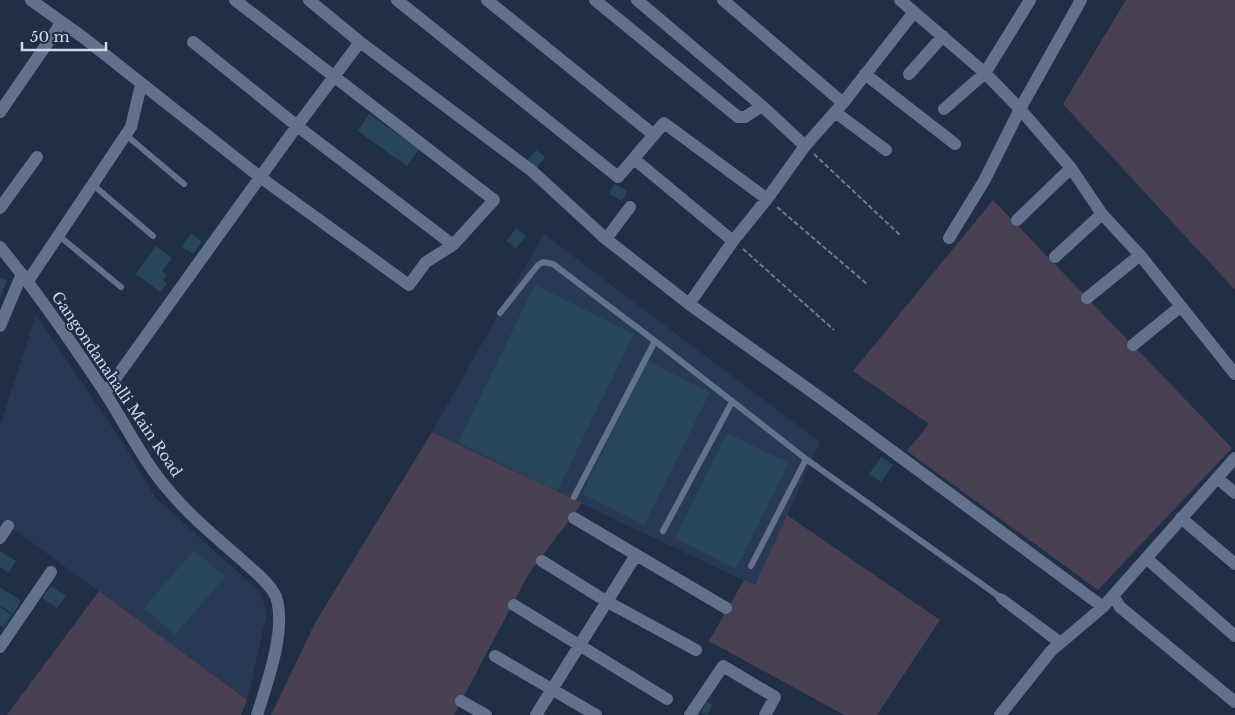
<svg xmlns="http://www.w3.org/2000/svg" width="1235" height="715" viewBox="0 0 1235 715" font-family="'Libre Baskerville',serif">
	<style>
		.built { fill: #283956 }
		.green { fill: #494052 }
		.building { fill: #27465a }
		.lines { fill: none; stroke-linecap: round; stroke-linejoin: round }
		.path { stroke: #6e7a8e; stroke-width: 2; stroke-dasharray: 5 2.5; stroke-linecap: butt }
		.lane { stroke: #62728d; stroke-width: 6 }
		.street { stroke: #62728d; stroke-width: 12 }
		.secondary { stroke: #62728d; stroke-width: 12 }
		.labels { text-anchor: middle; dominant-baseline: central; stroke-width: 4; stroke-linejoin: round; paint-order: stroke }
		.street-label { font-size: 15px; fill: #cfd8e8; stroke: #202e46 }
	</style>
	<rect width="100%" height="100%" fill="#202e46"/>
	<path class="built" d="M544,234L820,442L755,586L432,432Z
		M36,315L123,443L156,498L260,592L267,613L247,700L0,519V426Z"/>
	<path class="green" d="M1126,0H1235V290L1063,104Z
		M993,200L1232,448L1098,590L907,451L929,424L853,371Z
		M432,432L582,503L528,575L454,715H271L315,623Z
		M787,515L940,620L877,715H844L709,641L744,580L755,585Z
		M99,591L247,700L241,715H7Z"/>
	<path class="building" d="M369,114L419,149L407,166L358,131Z
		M536,150L545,157L536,169L527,161Z
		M614,184L627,191L622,201L609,194Z
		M516,228L526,236L516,248L506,241Z
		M191,233L202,241L193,254L182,247Z
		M156,246L172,258L162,271L167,275L163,280L167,283L160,292L136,274Z
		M0,278L7,281L0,298Z
		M535,285L634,334L557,491L458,442Z
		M647,361L710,392L644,525L582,494Z
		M727,433L789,463L736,569L675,538Z
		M881,457L893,465L881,482L869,474Z
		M194,550L225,577L175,635L144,608Z
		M0,551L16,561L8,573L0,567Z
		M51,586L66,596L57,608L42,598Z
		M0,587L21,601L13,614L0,605Z
		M0,607L12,615L4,628L0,625Z
		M706,702L712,704L708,715L701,713Z"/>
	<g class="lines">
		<path class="path" d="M814,154L901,236
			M777,207L867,284
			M743,249L834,330"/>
		<path class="lane" d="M126,135L184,184
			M92,184L153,236
			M58,235L121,287
			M500,313L538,265L543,262L553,264L655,341L806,459L997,595
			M574,497L655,341
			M663,531L732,402
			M751,566L806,459
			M1058,645L1001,601L997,595L1003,597L1063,641"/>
		<path class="street" d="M31,0L84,38L260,177L409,285L426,262L453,245
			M309,0L360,42L532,171L606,239L689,304L822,399L1103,607
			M397,0L618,177L664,123L767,199
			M487,0L654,135
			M595,0L738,117H745L762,106
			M637,0L762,106L805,146
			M723,0L843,103
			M900,0L985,73L1020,109L1071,168L1102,214L1140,255L1235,374
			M193,42L297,126L453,245L494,200L235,0
			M865,74L955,144
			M909,74L943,36
			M944,109L985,73L1030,0
			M0,112L62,22
			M835,112L886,150
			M634,159L733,241
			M0,208L37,157
			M1017,220L1071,168
			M949,238L984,181L1020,109L1081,0
			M606,239L630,207
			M1055,257L1102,214
			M28,281L131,127L141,85
			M1087,298L1140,255
			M689,304L733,241L767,199L805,146L843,103L914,12
			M0,326L22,274
			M1133,345L1181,306
			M105,393L297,126L360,42
			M1217,478L1235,493
			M574,518L726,608
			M1181,518L1235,564
			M0,538L8,526
			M1146,558L1235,636
			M542,561L606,601L696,650
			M1113,596L1120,607L1235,702
			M514,605L667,699
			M0,647L51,572
			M495,656L596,715
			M461,701L486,715
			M536,715L636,555
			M690,715L723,666L775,697L765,715
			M1000,715L1051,651L1103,607L1235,458"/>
		<path class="secondary" d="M0,247C38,293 71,342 104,391C126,425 144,463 171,493C192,518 218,539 243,561C253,570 271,584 276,597C287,629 267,683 257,715"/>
	</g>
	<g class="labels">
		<g class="street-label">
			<text transform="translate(117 384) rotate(56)">Gangondanahalli Main Road</text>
		</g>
	</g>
	<path d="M22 42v8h84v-8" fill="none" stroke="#cfd8e8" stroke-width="2.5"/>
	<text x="30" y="42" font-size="15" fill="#cfd8e8" stroke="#202e46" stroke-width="4" paint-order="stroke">50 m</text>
</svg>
